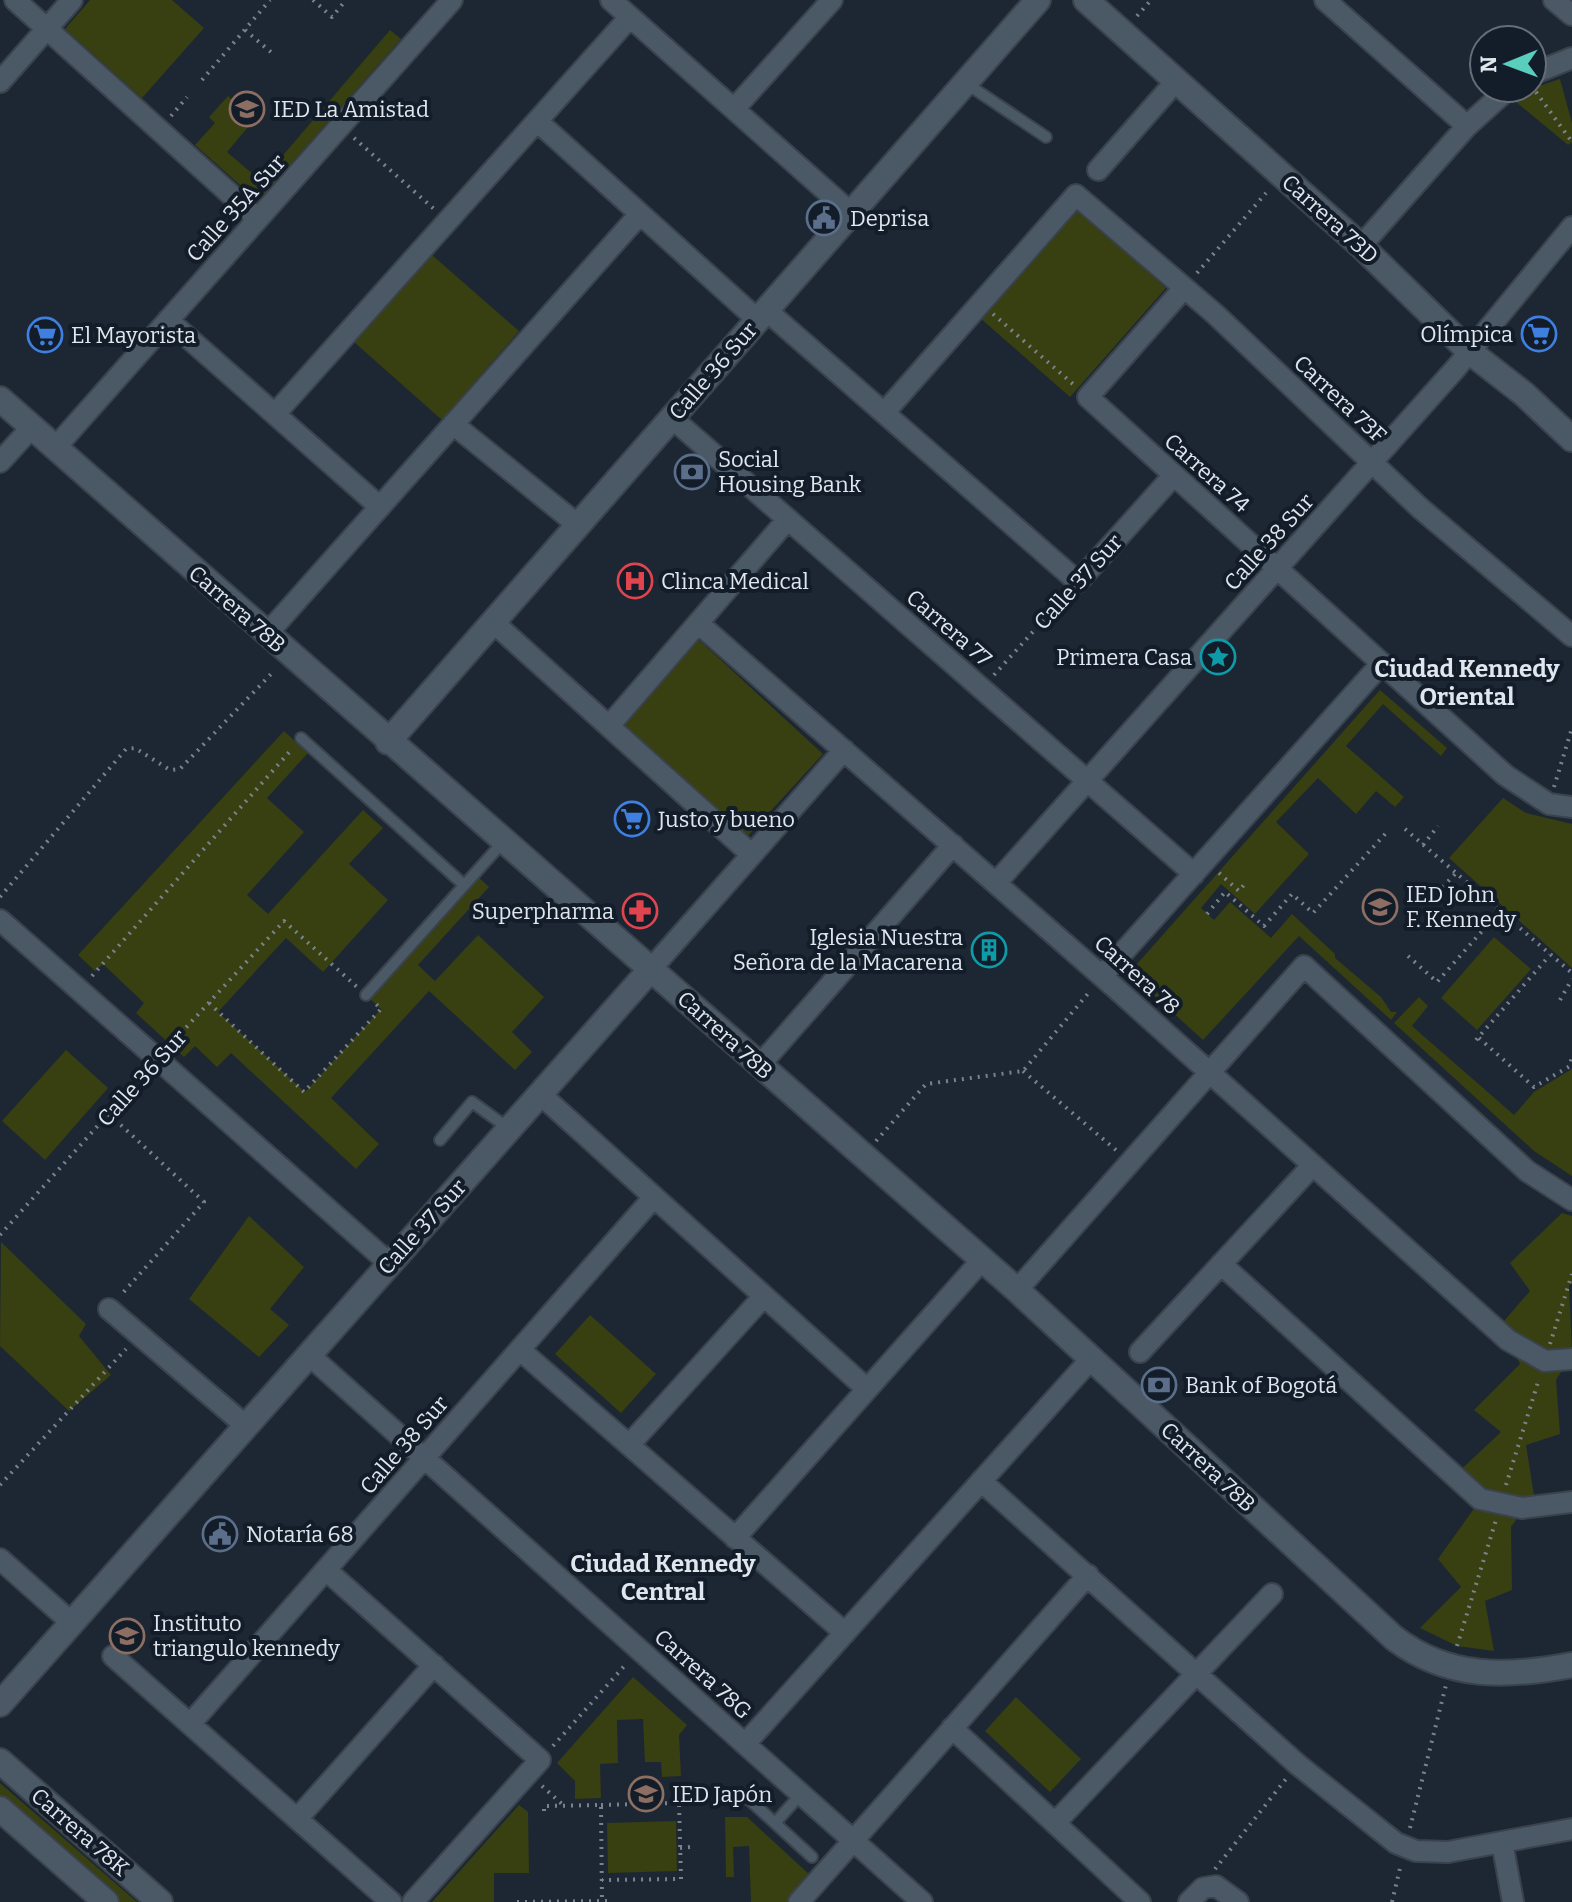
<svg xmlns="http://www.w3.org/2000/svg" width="1572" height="1902" viewBox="0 0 1572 1902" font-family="Bitter,serif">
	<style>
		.green { fill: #383f11 }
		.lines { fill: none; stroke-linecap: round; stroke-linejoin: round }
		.service-casing { stroke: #3a434d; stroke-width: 14 }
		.minor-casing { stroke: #3a434d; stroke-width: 24 }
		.tertiary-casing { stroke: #3a434d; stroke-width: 28 }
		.secondary-casing { stroke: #3a434d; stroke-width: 28 }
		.path { stroke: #7a838d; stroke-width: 4; stroke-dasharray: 2 6; stroke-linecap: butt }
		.service { stroke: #4b5865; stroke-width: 10 }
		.minor { stroke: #4b5865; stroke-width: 20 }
		.tertiary { stroke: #4b5865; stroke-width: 24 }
		.secondary { stroke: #4b5865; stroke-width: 24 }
		.labels { text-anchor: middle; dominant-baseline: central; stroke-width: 8; stroke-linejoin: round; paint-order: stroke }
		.poi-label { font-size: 22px; fill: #dfe6ee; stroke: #131d29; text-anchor: start }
		.street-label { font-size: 22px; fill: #dfe6ee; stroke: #131d29 }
		.neighbourhood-label { font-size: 24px; font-weight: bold; fill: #dfe6ee; stroke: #131d29 }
	</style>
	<rect width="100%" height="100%" fill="#1c2733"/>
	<path class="green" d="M90,0H172L204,28L142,98L65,29Z
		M390,30L401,39L258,201L195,145L215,123L209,117L228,96L254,120L227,152L261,181Z
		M1560,79L1572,123V142L1568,145L1516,102L1536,87Z
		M1075,207L1166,288L1070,397L979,317Z
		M432,255L519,331L442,420L354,342Z
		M698,639L823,754L746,838L621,723Z
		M1380,690L1447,748L1441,756L1383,704L1346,746L1404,797L1395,807L1376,791L1356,814L1318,778L1276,822L1309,854L1255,914L1221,884L1201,908L1214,920L1230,902L1271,938L1292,914L1335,954V958L1381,997L1391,1012H1397L1391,1020L1299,936L1203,1040L1129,973Z
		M284,731L308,753L267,798L304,832L247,895L268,914L363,810L383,828L349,864L388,900L323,972L286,938L218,1012L305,1092L381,1009L366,995L476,875L489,887L418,965L435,981L478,935L544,997L512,1032L532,1052L515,1070L429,991L331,1098L379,1144L356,1169L231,1053L217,1067L195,1046L184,1057L136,1013L144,1003L103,964L95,971L78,955Z
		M1503,798L1526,813L1572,824V968L1449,858Z
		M1494,937L1531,969L1477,1030L1441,998Z
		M1419,997L1428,1006L1412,1026L1514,1115L1534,1092L1572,1069V1176L1534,1151L1394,1023Z
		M66,1050L108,1088L45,1160L2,1121Z
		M1562,1213L1572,1216V1284L1569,1285L1572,1354L1556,1380L1560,1434L1526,1445L1534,1495L1511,1527L1512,1590L1485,1601L1494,1651L1457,1646L1420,1628L1461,1587L1438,1559L1480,1500L1452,1478L1501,1432L1474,1410L1520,1364L1508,1340L1504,1321L1530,1291L1510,1263Z
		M249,1216L304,1267L270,1309L289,1325L259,1357L189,1299Z
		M1,1242L86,1324L79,1336L111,1375L69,1411L0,1346Z
		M590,1315L656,1374L621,1413L555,1354Z
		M633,1677L687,1725L679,1735L681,1776L662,1777L661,1762H645L643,1719L617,1720L618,1763L600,1764L601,1798L575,1799V1781L557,1763Z
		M1016,1697L1081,1759L1050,1792L985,1731Z
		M0,1783L137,1902H115L0,1800Z
		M519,1805L528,1812L529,1873H494V1902H432Z
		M725,1817H747L811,1876L788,1902H751L749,1846L733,1847L734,1877H726Z
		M676,1821L677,1871L608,1873L607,1823Z"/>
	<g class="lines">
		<g class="service-casing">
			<path id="service" d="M967,84L1046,137
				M301,738L464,885
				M366,995L503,842
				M440,1140L472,1102L508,1128
				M743,1794L812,1857
				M775,1823L801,1794"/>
		</g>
		<g class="minor-casing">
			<path id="minor" d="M15,0L258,219
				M611,0L851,213
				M1325,0L1467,126
				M1554,0L1572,15
				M1532,74L1572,58
				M0,82L72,0
				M734,109L832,0
				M537,121L758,320
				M1098,170L1177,80
				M1361,246L1467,126L1509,88
				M1184,288L1088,397L1505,775L1549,804L1572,807
				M766,310L1078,582L1174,475
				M168,320L380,507
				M884,413L1076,195L1215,314L1420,508L1572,636
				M275,414L630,17
				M672,418L1194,874
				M453,424L578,525
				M55,448L452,0
				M0,462L32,427
				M493,622L751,854
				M698,623L1112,985L1508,1340L1545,1361L1572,1359
				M266,635L640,214
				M609,726L788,519
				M996,883L1456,368L1572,227
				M0,920L390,1264
				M651,969L844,750
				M1102,976L1382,663
				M759,1066L953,845
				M540,1094L867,1389
				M1221,1264L1480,1499L1522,1508L1572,1502
				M1017,1290L1304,966L1527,1171L1572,1200
				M109,1309L246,1426
				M520,1350L845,1633
				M1140,1352L1313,1165
				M309,1355L922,1902
				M629,1445L764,1296
				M981,1481L1297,1764L1396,1843L1416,1851L1448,1852L1572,1829
				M735,1538L982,1260
				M0,1559L72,1623
				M326,1570L540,1760L413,1902
				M113,1656L391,1902
				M190,1724L654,1197
				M952,1728L1140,1902
				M745,1744L1091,1359
				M297,1819L434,1665
				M1055,1823L1272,1594
				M1502,1842L1513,1902
				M799,1902L1088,1575
				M1189,1902L1203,1888L1216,1886L1238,1902"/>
		</g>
		<g class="tertiary-casing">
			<path id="tertiary" d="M1086,0L1361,246L1470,352L1524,394L1572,439
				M0,399L1017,1290L1394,1638C1449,1680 1508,1677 1572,1665
				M388,742L1038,0
				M0,1704L651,969"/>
		</g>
		<g class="secondary-casing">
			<path id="secondary" d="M0,1761L160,1902
				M0,1809L106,1902"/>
		</g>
		<path class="path" d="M313,0L332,17L346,0
			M1137,16L1151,0
			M245,30L272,53
			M202,80L270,0
			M1536,92L1572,142
			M171,116L187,97
			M354,138L434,209
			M1197,273L1266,193
			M993,314L1074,385
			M994,675L1066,595
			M1554,787L1572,728
			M1405,829L1572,973
			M1423,845L1438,826
			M1219,873L1239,891L1247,881
			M1421,894L1437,893L1456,873
			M0,897L126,749L135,748L170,770L180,769L272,673
			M1207,914L1225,892L1264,926L1292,894L1313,913L1387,832
			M1408,956L1437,982L1499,912
			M92,976L292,749
			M1560,1000L1572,979
			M209,1003L304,1092L381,1009L375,1003
			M1479,1038L1534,1087L1570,1066L1572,1056
			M1476,1040L1550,955
			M170,1045L284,921L357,987
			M1023,1071L1116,1150
			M109,1114L204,1202L121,1295
			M876,1141L926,1084L1023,1071L1091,990
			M0,1235L145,1073
			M1550,1344L1572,1274
			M0,1485L126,1349
			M1506,1485L1539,1379
			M1457,1646L1496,1520
			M553,1746L627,1663
			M542,1786L562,1804
			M601,1805L679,1803L681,1879L602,1880
			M544,1811V1806L601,1805L602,1902
			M1410,1828L1446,1685
			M680,1848L691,1847
			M1215,1869L1286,1779
			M517,1902L609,1901
			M1392,1902L1401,1864"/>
		<use href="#service" class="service"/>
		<use href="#minor" class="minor"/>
		<use href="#tertiary" class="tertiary"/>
		<use href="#secondary" class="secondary"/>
	</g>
	<defs>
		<g id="school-ring" transform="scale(1.8)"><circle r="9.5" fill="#131d29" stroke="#8d6e63" stroke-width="1.5"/><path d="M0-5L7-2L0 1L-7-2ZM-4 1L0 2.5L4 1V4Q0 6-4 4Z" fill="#8d6e63"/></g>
		<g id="civic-ring" transform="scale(1.8)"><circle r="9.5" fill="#131d29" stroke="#5c6f8a" stroke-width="1.5"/><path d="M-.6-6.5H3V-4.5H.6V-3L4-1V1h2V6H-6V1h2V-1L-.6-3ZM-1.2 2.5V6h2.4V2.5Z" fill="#5c6f8a"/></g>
		<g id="supermarket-ring" transform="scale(1.8)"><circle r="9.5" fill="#131d29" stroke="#3f7fe0" stroke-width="1.5"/><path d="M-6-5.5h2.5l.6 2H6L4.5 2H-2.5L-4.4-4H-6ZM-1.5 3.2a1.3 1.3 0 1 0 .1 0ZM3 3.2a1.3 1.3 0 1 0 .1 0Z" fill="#3f7fe0"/></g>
		<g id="bank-ring" transform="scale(1.8)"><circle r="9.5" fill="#131d29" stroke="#5c6f8a" stroke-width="1.5"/><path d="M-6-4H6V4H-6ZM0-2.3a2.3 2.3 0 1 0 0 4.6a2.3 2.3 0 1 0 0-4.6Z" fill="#5c6f8a"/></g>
		<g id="hospital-ring" transform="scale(1.8)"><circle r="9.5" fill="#131d29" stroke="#e0444e" stroke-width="1.5"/><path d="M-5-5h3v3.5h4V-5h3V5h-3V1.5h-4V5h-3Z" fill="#e0444e"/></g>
		<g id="sight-ring" transform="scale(1.8)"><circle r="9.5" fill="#131d29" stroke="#0f9aa8" stroke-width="1.5"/><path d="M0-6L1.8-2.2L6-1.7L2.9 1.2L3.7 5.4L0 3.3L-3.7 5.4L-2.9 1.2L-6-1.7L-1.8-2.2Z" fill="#0f9aa8"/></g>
		<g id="pharmacy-ring" transform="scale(1.8)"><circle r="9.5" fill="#131d29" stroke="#e0444e" stroke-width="1.5"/><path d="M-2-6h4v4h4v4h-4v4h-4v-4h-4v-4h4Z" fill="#e0444e"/></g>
		<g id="building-ring" transform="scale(1.8)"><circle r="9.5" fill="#131d29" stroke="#0f9aa8" stroke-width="1.5"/><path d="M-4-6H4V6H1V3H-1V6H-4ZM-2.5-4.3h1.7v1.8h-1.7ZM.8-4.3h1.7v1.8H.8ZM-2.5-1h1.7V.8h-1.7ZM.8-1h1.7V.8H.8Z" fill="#0f9aa8"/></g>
	</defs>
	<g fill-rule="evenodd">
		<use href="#school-ring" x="247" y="109"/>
		<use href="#civic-ring" x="824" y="218"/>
		<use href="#supermarket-ring" x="1539" y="334"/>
		<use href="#supermarket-ring" x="45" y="335"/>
		<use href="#bank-ring" x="692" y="472"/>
		<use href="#hospital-ring" x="635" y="581"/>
		<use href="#sight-ring" x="1218" y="657"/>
		<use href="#supermarket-ring" x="632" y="819"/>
		<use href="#school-ring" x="1380" y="907"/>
		<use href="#pharmacy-ring" x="640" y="911"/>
		<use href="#building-ring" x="989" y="950"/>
		<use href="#bank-ring" x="1159" y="1385"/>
		<use href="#civic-ring" x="220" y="1534"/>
		<use href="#school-ring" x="127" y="1636"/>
		<use href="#school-ring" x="646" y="1794"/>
	</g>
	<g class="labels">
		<g class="poi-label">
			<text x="273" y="109">IED La Amistad</text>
			<text x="850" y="218">Deprisa</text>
			<text x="1513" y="334" text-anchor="end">Olímpica</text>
			<text x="71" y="335">El Mayorista</text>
			<text x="718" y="459">Social<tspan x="718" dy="25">Housing Bank</tspan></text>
			<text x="661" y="581">Clinca Medical</text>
			<text x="1192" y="657" text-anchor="end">Primera Casa</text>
			<text x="658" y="819">Justo y bueno</text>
			<text x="1406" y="894">IED John<tspan x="1406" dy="25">F. Kennedy</tspan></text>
			<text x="614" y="911" text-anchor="end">Superpharma</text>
			<text x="963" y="937" text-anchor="end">Iglesia Nuestra<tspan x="963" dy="25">Señora de la Macarena</tspan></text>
			<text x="1185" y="1385">Bank of Bogotá</text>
			<text x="246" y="1534">Notaría 68</text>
			<text x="153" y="1623">Instituto<tspan x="153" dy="25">triangulo kennedy</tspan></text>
			<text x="672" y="1794">IED Japón</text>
		</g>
		<g class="street-label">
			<text transform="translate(236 208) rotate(-48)">Calle 35A Sur</text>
			<text transform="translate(1330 219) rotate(42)">Carrera 73D</text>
			<text transform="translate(713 371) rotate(-49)">Calle 36 Sur</text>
			<text transform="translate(1340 399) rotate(43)">Carrera 73F</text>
			<text transform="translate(1207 473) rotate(42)">Carrera 74</text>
			<text transform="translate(1269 542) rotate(-48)">Calle 38 Sur</text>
			<text transform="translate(1078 582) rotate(-48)">Calle 37 Sur</text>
			<text transform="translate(237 609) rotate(41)">Carrera 78B</text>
			<text transform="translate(949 628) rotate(41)">Carrera 77</text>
			<text transform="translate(1137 975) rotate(42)">Carrera 78</text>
			<text transform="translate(725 1035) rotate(42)">Carrera 78B</text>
			<text transform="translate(142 1078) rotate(-48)">Calle 36 Sur</text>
			<text transform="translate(422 1227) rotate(-48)">Calle 37 Sur</text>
			<text transform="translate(404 1445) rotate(-49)">Calle 38 Sur</text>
			<text transform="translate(1208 1467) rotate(43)">Carrera 78B</text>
			<text transform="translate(703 1674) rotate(42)">Carrera 78G</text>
			<text transform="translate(80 1832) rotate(41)">Carrera 78K</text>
		</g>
		<g class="neighbourhood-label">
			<text x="1467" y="669">Ciudad Kennedy<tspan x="1467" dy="28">Oriental</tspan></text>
			<text x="663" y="1564">Ciudad Kennedy<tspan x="663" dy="28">Central</tspan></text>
		</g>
	</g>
	<g transform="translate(1508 64) rotate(269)"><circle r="38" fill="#131d29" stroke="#656d78" stroke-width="2"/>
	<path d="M0-6L14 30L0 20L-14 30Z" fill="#5acebd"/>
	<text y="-12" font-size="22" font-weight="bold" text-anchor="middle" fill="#dfe6ee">N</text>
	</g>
</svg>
